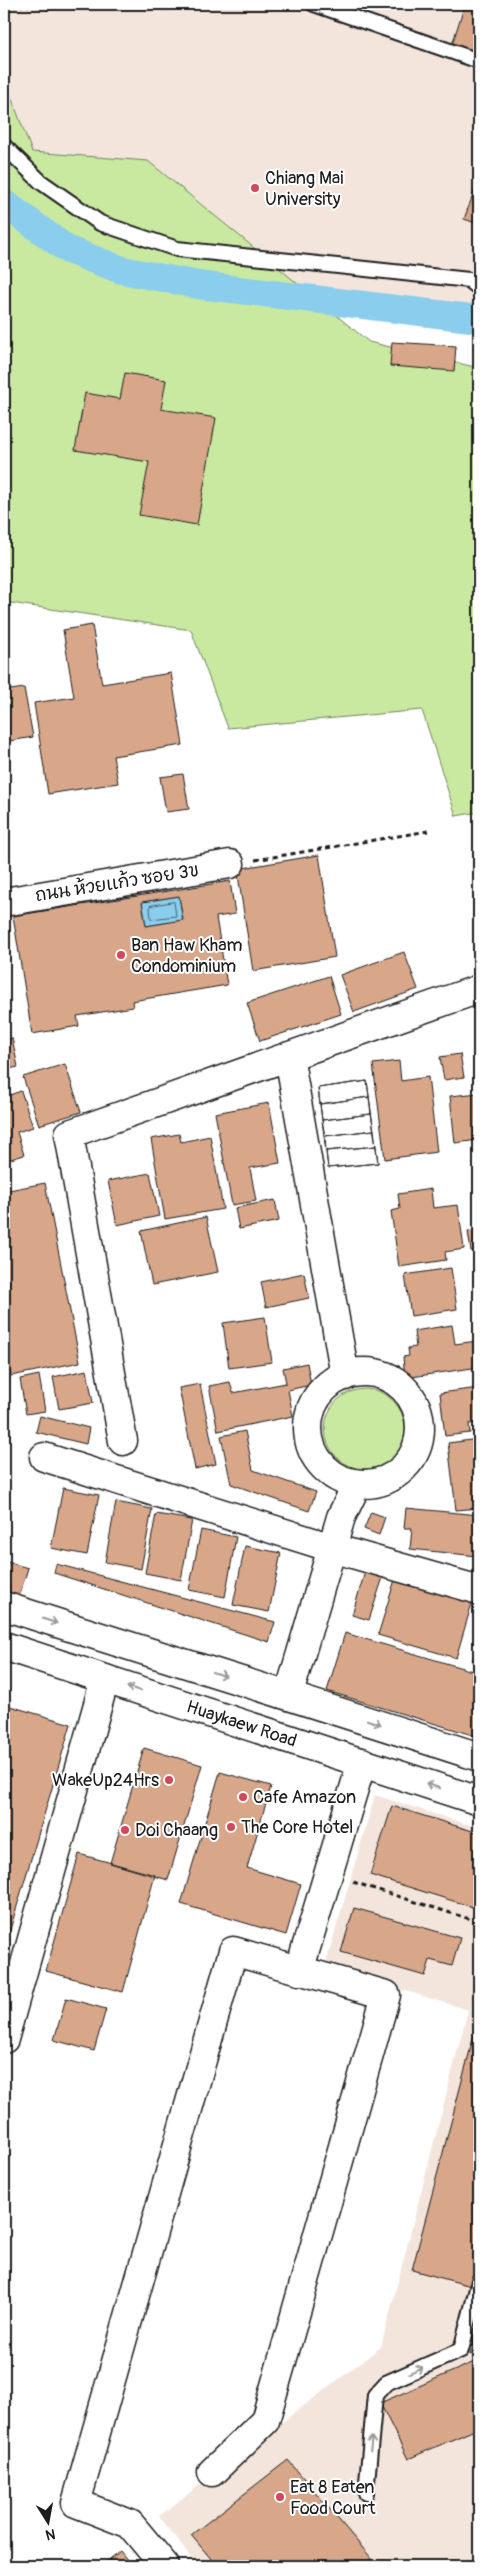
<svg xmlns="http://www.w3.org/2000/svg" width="483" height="2570" viewBox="0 0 483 2570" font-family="Pangolin,'Playpen Sans Thai',sans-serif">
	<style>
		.built { fill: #f3e5dc }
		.green { fill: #c9e9a1; stroke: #72825e }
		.water { fill: #8acdec; stroke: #5e8699 }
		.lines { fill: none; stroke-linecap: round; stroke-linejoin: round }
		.shore { stroke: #48636f; stroke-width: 1 }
		.canal { stroke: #8acdec; stroke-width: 28 }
		.building { fill: #d8a78a; stroke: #1c1c1c; fill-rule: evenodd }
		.service-casing { stroke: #1c1c1c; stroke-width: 18 }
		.minor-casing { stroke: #1c1c1c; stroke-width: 31 }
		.secondary-casing { stroke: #1c1c1c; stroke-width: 31 }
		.path { stroke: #1c1c1c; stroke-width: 3; stroke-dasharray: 5 4; stroke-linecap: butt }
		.service { stroke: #fff; stroke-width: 14 }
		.minor { stroke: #fff; stroke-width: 28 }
		.secondary { stroke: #fff; stroke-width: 28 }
		.oneway { stroke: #999 }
		.poi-dot { fill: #d1495b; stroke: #fff; stroke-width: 2 }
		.labels { text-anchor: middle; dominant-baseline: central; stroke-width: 4; stroke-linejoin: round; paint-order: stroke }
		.poi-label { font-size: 18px; fill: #1c1c1c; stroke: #fff; text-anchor: start }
		.street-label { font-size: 18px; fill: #1c1c1c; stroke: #fff }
	</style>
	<rect width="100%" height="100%" fill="#fff"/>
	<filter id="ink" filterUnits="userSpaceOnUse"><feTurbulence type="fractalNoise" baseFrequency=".02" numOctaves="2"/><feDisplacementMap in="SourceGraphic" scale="10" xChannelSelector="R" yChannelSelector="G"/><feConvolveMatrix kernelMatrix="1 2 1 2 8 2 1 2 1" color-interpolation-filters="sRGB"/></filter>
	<g filter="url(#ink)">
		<path class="built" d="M4,4H479V336L441,311L270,302L4,163Z
			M375,1795L479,1828V2566H197L159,2516L381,2347L468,2010L325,1966Z"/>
		<path class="green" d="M4,78L32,152L148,161L369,342L479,368V812L456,816L422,710L228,728L191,630L4,602Z
			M325 1429a40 40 0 1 1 80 0a40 40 0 1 1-80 0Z"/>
		<path class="water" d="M179,896L183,920L146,926L142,902Z"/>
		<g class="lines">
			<path class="shore" d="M174,902L176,916L151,919L150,906Z"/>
			<path class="canal" d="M4,203L68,250L122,270L198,285L479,319"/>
		</g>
		<path class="building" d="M465,4H479V60L450,51Z
			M479,179V224L464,219Z
			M392,342L456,346L454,371L390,366Z
			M125,373L166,380L161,409L216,418L197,525L139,515L149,462L75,450L85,393L120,399Z
			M92,625L102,684L171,673L183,745L113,756L118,783L48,794L34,703L74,697L63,630Z
			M24,688L33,737L4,742V691Z
			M183,774L189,809L166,812L160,777Z
			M319,855L335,957L253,971L237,869Z
			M230,881L235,914L216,917L227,985L132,1001L133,1007L77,1016L79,1026L32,1034L13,916ZM179,896L183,920L146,926L142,902Z
			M404,952L418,989L354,1012L340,975Z
			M329,976L341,1014L260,1041L247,1003Z
			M12,1038L18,1067L4,1070V1040Z
			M460,1054L464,1077L444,1080L440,1057Z
			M399,1061L401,1081L428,1077L437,1152L385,1159L373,1064Z
			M65,1064L81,1112L39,1125L23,1077Z
			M367,1081L378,1163L328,1168L318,1088Z
			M367,1081L369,1097L320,1104L318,1088Z
			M21,1091L33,1127L17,1132L24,1155L4,1161V1097Z
			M479,1093V1140L455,1143L450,1096Z
			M369,1097L371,1114L322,1120L320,1104Z
			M269,1103L280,1163L250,1168L256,1201L232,1205L215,1113Z
			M371,1114L374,1130L325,1136L322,1120Z
			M374,1130L376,1146L326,1151L325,1136Z
			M179,1134L181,1142L210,1136L223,1209L165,1219L151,1139Z
			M376,1146L378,1163L328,1168L326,1151Z
			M150,1173L159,1216L117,1225L108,1181Z
			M45,1183L80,1362L11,1376L4,1337V1191Z
			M431,1189L433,1208L458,1205L464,1249L445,1252L446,1260L399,1267L391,1211L400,1209L398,1194Z
			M275,1200L279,1221L239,1229L235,1208Z
			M206,1217L218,1272L152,1285L141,1231Z
			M479,1230V1250L471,1251L468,1232Z
			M479,1262V1292L474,1263Z
			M451,1268L457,1309L411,1316L405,1275Z
			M304,1273L309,1298L266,1307L261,1282Z
			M265,1317L272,1362L229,1368L223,1323Z
			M452,1325L455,1344L477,1341L479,1367L405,1378L403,1357L409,1356L408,1348L416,1347L414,1331Z
			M307,1363L311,1385L288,1390L293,1416L218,1431L209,1386L230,1382L233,1393L286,1383L283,1368Z
			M87,1370L93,1403L59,1409L53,1377Z
			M39,1375L45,1411L26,1414L20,1379Z
			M200,1384L216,1464L195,1469L179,1388Z
			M479,1388V1423L469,1424L470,1433L445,1436L440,1393Z
			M40,1416L89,1428L86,1444L36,1432Z
			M245,1431L253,1470L316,1492L309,1511L231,1484L221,1436Z
			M479,1439V1508L456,1510L448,1443Z
			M63,1488L99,1495L87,1555L51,1548Z
			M116,1502L152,1509L141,1569L105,1562Z
			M406,1508L479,1515L477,1556L410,1549L412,1528H404Z
			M371,1512L385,1517L379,1535L364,1529Z
			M156,1514L192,1520L181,1580L145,1573Z
			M201,1530L236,1537L225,1597L189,1590Z
			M245,1546L281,1553L269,1612L233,1605Z
			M4,1561L28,1568L17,1603L4,1599Z
			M56,1564L275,1622L269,1642L54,1573Z
			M367,1565L385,1571L369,1620L352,1615Z
			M397,1573L474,1596L456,1658L378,1635Z
			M345,1633L479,1673V1737L327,1691Z
			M479,1637V1665L472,1662Z
			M10,1706L71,1724L4,1950V1726Z
			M144,1748L202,1765L168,1880L110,1863Z
			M220,1772L271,1786L247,1868L301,1884L286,1935L181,1904Z
			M392,1806L479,1833V1909L370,1875Z
			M79,1854L155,1875L123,1992L46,1971Z
			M354,1908L460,1938L452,1966L430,1960L425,1976L341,1952Z
			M66,1998L106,2009L94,2051L54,2040Z
			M479,2016V2254L471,2286L412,2270Z
			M479,2319V2351L470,2355L473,2345Z
			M479,2360V2428L408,2459L380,2403Z
			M288,2460L378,2566H217L191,2535Z
			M120,2551L132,2566H101Z"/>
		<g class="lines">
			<g class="service-casing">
				<path id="service" d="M314,4L479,61
					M4,146L41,182L100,223L177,249L469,280L479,288
					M366,2493L375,2395L386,2383L461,2350L479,2281"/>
			</g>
			<g class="minor-casing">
				<path id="minor" d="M4,902L230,864
					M289,1056L345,1376
					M308 1428a56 56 0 1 1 112 0a56 56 0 1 1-112 0Z
					M123,1441L69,1134L479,989
					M44,1457L332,1548L479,1590
					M289,1694L341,1517L357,1484
					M299,1971L362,1762
					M4,2039L105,1679
					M165,2566L130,2524L76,2503L233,1951L386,1995L265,2421L212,2472"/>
			</g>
			<g class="secondary-casing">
				<g id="secondary">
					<path d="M4,1606C162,1657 321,1705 479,1757"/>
					<path id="s1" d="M4,1646L479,1801"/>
				</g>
			</g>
			<path class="path" d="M255,860L428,831
				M353,1882L479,1922"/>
			<use href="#service" class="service"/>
			<use href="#minor" class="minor"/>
			<use href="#secondary" class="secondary"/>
		</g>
		<defs><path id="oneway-shaft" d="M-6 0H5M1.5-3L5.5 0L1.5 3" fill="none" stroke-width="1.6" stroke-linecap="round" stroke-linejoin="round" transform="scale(1.25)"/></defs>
		<g class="oneway">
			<use href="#oneway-shaft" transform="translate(50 1621) rotate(18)"/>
			<use href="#oneway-shaft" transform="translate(219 1674) rotate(16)"/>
			<use href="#oneway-shaft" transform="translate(134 1689) rotate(-162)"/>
			<use href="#oneway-shaft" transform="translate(374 1722) rotate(18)"/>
			<use href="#oneway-shaft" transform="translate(433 1786) rotate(-162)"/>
			<use href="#oneway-shaft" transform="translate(416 2370) rotate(-24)"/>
			<use href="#oneway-shaft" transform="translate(371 2444) rotate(-84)"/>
		</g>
	</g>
	<g class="poi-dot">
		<circle cx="255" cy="188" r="5"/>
		<circle cx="121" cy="955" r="5"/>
		<circle cx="169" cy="1780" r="5"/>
		<circle cx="243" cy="1797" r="5"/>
		<circle cx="231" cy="1827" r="5"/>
		<circle cx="125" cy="1830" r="5"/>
		<circle cx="280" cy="2497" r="5"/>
	</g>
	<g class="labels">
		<g class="poi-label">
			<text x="265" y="178">Chiang Mai<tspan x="265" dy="21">University</tspan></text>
			<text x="131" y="945">Ban Haw Kham<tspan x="131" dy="21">Condominium</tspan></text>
			<text x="159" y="1780" text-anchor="end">WakeUp24Hrs</text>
			<text x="253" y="1797">Cafe Amazon</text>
			<text x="241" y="1827">The Core Hotel</text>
			<text x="135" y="1830">Doi Chaang</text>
			<text x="290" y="2487">Eat 8 Eaten<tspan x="290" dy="21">Food Court</tspan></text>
		</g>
		<g class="street-label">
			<text transform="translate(117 883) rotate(-9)">ถนน ห้วยแก้ว ซอย 3ข</text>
			<text stroke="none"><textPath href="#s1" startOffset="250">Huaykaew Road</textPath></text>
		</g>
	</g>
	<rect width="483" height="2570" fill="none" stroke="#fff" stroke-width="20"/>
	<rect x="10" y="10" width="463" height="2550" fill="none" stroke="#1c1c1c" stroke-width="2" filter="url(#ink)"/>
	<g transform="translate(48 2522) rotate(169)" stroke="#ffffff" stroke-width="4" paint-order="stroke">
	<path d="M0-4L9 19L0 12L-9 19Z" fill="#1c1c1c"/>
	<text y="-8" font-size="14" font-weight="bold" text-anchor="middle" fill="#1c1c1c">N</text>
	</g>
</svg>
